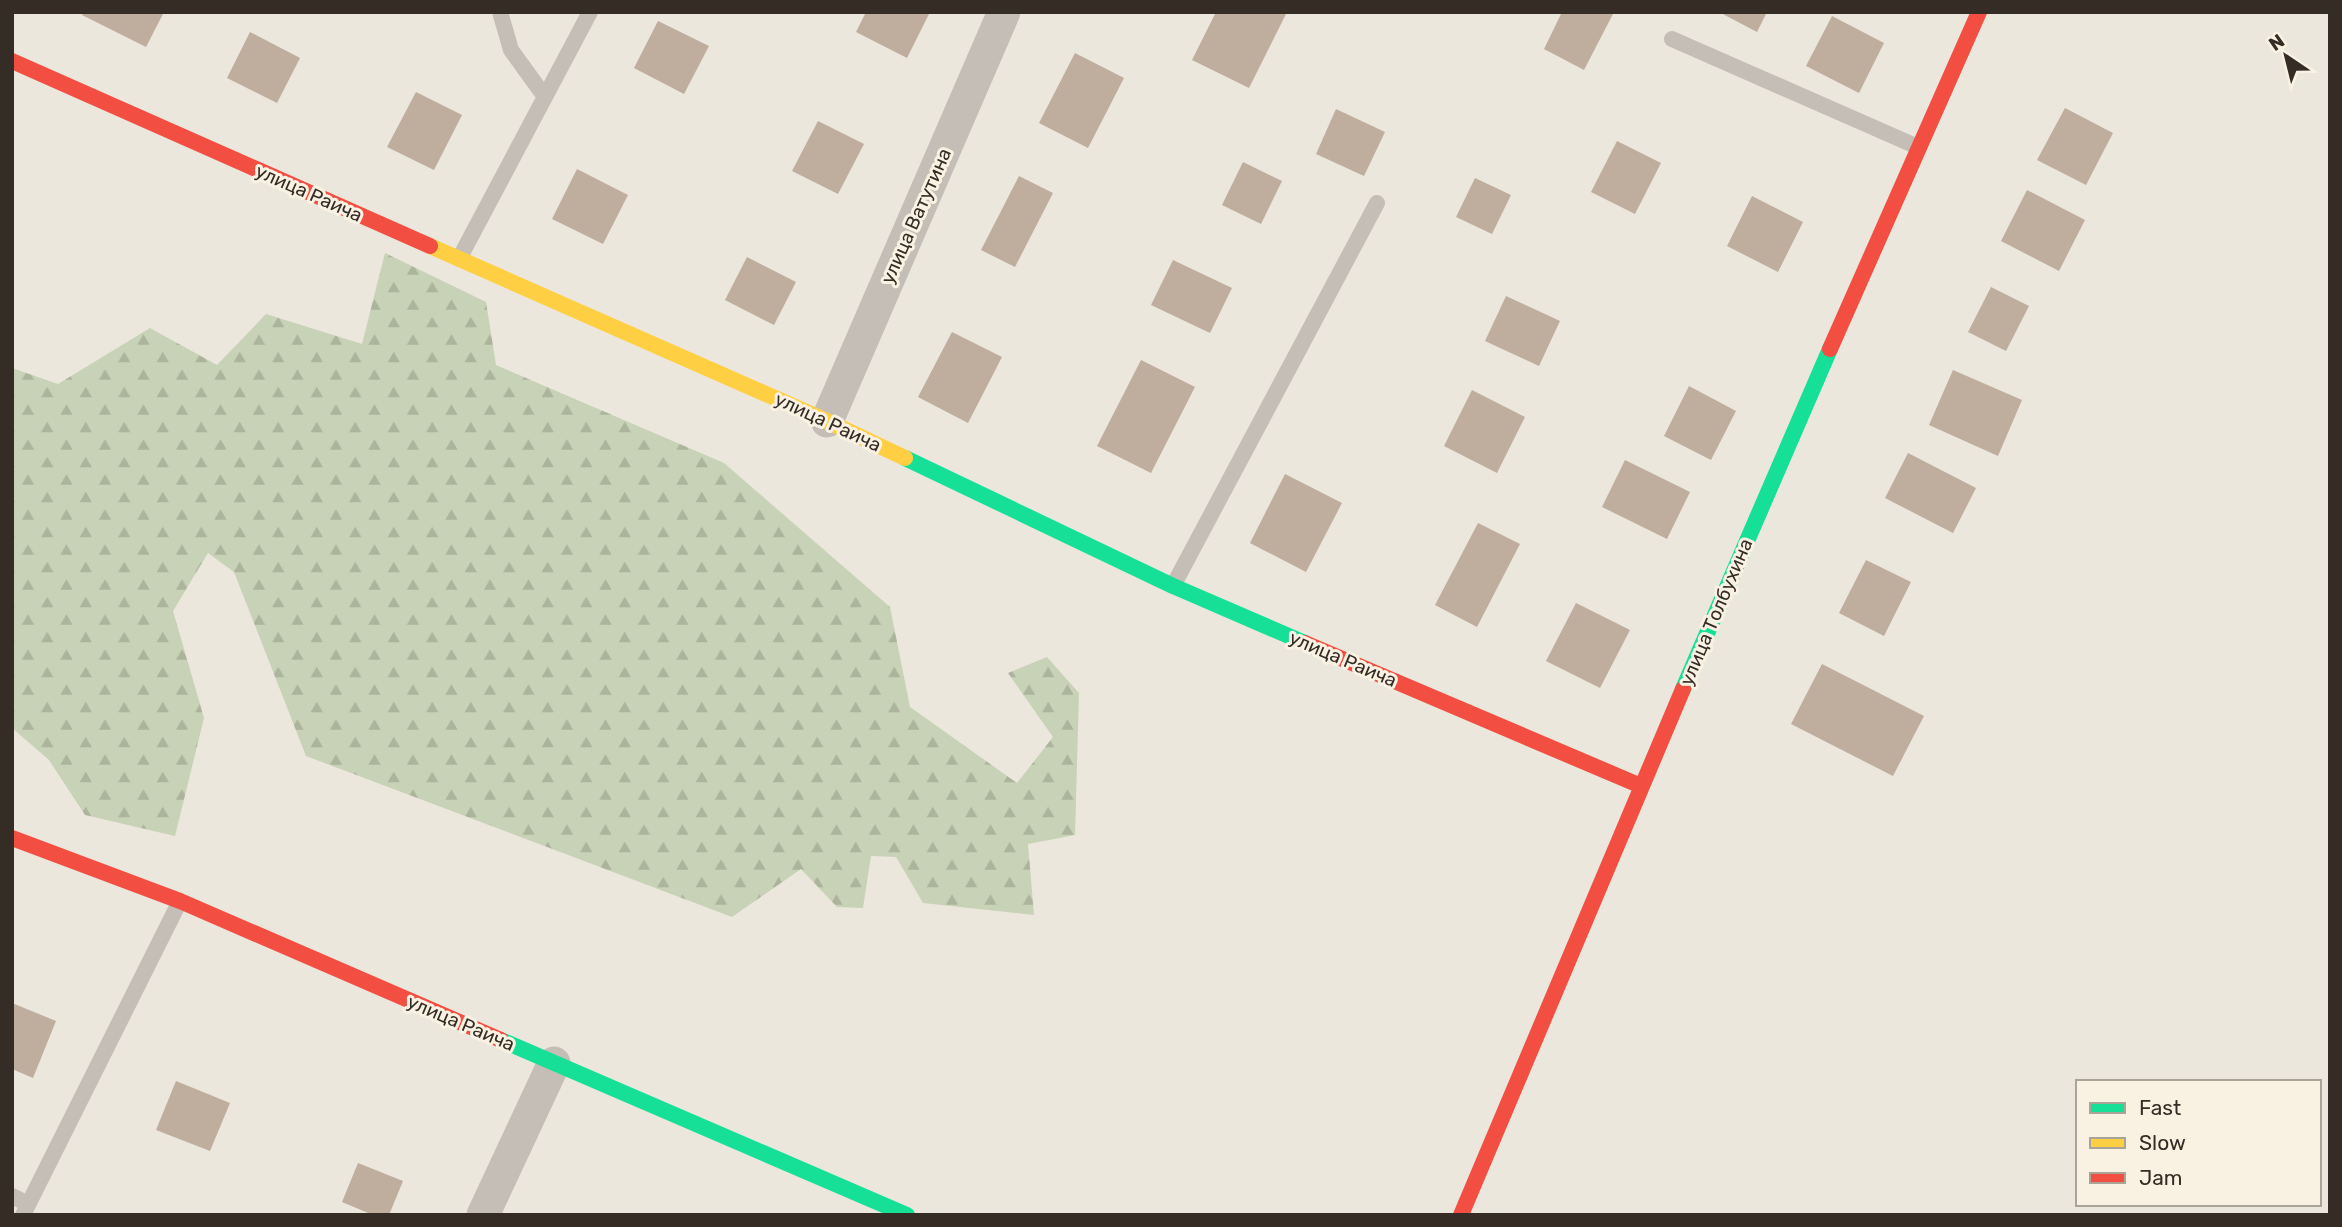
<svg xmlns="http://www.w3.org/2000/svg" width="2342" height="1227" viewBox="0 0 2342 1227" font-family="Rubik,sans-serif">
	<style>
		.forest { fill: url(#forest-firs) }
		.building { fill: #bfad9e }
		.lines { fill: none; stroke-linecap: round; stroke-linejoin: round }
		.lane { stroke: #c4beb6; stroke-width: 16 }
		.street { stroke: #c4beb6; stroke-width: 33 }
		.fast { stroke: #16e098; stroke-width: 16 }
		.slow { stroke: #ffcf43; stroke-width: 16 }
		.jam { stroke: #f24e42; stroke-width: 16 }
		.labels { text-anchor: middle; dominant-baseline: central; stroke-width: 6; stroke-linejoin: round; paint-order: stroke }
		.street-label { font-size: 19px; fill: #342c25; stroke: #f9f2e3 }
	</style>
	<defs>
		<pattern id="forest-firs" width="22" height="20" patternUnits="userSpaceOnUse" patternTransform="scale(1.75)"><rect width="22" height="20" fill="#c8d2b6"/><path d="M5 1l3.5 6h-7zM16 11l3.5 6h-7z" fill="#acb49c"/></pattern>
	</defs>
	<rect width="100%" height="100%" fill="#ebe7dd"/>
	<path class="forest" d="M385,253L486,302L496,365L724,463L890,607L910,707L1017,783L1053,737L1008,673L1047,657L1079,693L1075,835L1028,844L1034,915L923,903L896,857L871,856L863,908L837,907L801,869L732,917L306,756L234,572L208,553L173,611L204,718L175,836L85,815L49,760L12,728V368L58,384L150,328L217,365L266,314L362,344Z"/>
	<path class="building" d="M83,12H164L146,47L82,15Z
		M866,12H930L907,58L856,32Z
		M1216,12H1287L1249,88L1192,60Z
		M1562,12H1614L1584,70L1544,49Z
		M1719,12H1767L1757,32Z
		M1832,16L1884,43L1859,93L1806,66Z
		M658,21L709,46L684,94L634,68Z
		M250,32L300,58L277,103L227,78Z
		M1075,53L1124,78L1088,148L1039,123Z
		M416,92L462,115L434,170L387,147Z
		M2065,108L2113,133L2086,185L2037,160Z
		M1336,109L1385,132L1364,176L1316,154Z
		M818,121L864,144L838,194L792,171Z
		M1617,141L1661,163L1635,214L1591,192Z
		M1243,162L1282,181L1261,224L1222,205Z
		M577,169L628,195L603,244L552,219Z
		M1019,176L1053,193L1015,267L981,250Z
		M1475,178L1511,195L1492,234L1456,217Z
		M2027,190L2085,220L2059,271L2001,241Z
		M1752,196L1803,222L1778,272L1727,246Z
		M747,257L796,282L774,325L725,300Z
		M1173,260L1232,288L1210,333L1151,305Z
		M1991,287L2029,306L2006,351L1968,332Z
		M1506,296L1560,321L1539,366L1485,341Z
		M952,332L1002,357L968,423L918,397Z
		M1141,360L1195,387L1151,473L1097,446Z
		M1953,370L2022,400L1998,456L1929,425Z
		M1689,386L1736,411L1711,460L1664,436Z
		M1472,390L1525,417L1497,473L1444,446Z
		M1908,453L1976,488L1953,533L1885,498Z
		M1625,460L1690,492L1667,539L1602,507Z
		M1285,474L1342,503L1306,572L1250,543Z
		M1478,523L1520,544L1477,627L1435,605Z
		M1866,560L1911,582L1884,636L1839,613Z
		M1576,603L1630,630L1600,688L1546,661Z
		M1822,664L1924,716L1893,776L1791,724Z
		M12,1003L56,1021L33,1078L12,1069Z
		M176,1081L230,1103L210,1151L156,1130Z
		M358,1163L403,1181L389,1215H373L342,1202Z"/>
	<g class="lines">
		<path class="lane" d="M500,12L511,50L545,97
			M1672,39L1918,147
			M459,259L590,12
			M1173,586L1377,203
			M12,1196L28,1204
			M23,1215L180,901"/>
		<path class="street" d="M827,421L1004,12
			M483,1215L554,1063"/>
		<path class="fast" d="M905,458L1173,586L1305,643
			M1683,689L1830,349
			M501,1040L907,1215"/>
		<path class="slow" d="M430,246L827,421L905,458"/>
		<path class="jam" d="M12,61L430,246
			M1830,349L1979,12
			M1305,643L1641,786
			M12,838L180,901L501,1040
			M1461,1215L1683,689"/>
	</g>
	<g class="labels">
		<g class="street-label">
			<text transform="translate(309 193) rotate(24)">улица Раича</text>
			<text transform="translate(916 216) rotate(-66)">улица Ватутина</text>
			<text transform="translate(828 422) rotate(25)">улица Раича</text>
			<text transform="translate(1716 612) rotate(-67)">улица Толбухина</text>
			<text transform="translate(1343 659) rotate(23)">улица Раича</text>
			<text transform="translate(461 1023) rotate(23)">улица Раича</text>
		</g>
	</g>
	<rect width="2342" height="1227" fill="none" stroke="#342c25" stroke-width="28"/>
	<rect x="2076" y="1080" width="245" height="126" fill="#f9f2e3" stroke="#aaa397" stroke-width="2"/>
	<rect x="2090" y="1103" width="35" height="10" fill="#16e098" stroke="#aaa397" stroke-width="2"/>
	<text x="2139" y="1115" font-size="21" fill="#342c25">Fast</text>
	<rect x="2090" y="1138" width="35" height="10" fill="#ffcf43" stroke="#aaa397" stroke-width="2"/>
	<text x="2139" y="1150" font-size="21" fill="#342c25">Slow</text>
	<rect x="2090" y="1173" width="35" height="10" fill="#f24e42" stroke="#aaa397" stroke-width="2"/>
	<text x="2139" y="1185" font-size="21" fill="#342c25">Jam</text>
	<g transform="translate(2286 56) rotate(325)" stroke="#f9f2e3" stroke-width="5" paint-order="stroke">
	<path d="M0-5L12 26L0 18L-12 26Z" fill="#342c25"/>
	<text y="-10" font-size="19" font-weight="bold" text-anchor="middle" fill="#342c25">N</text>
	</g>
</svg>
